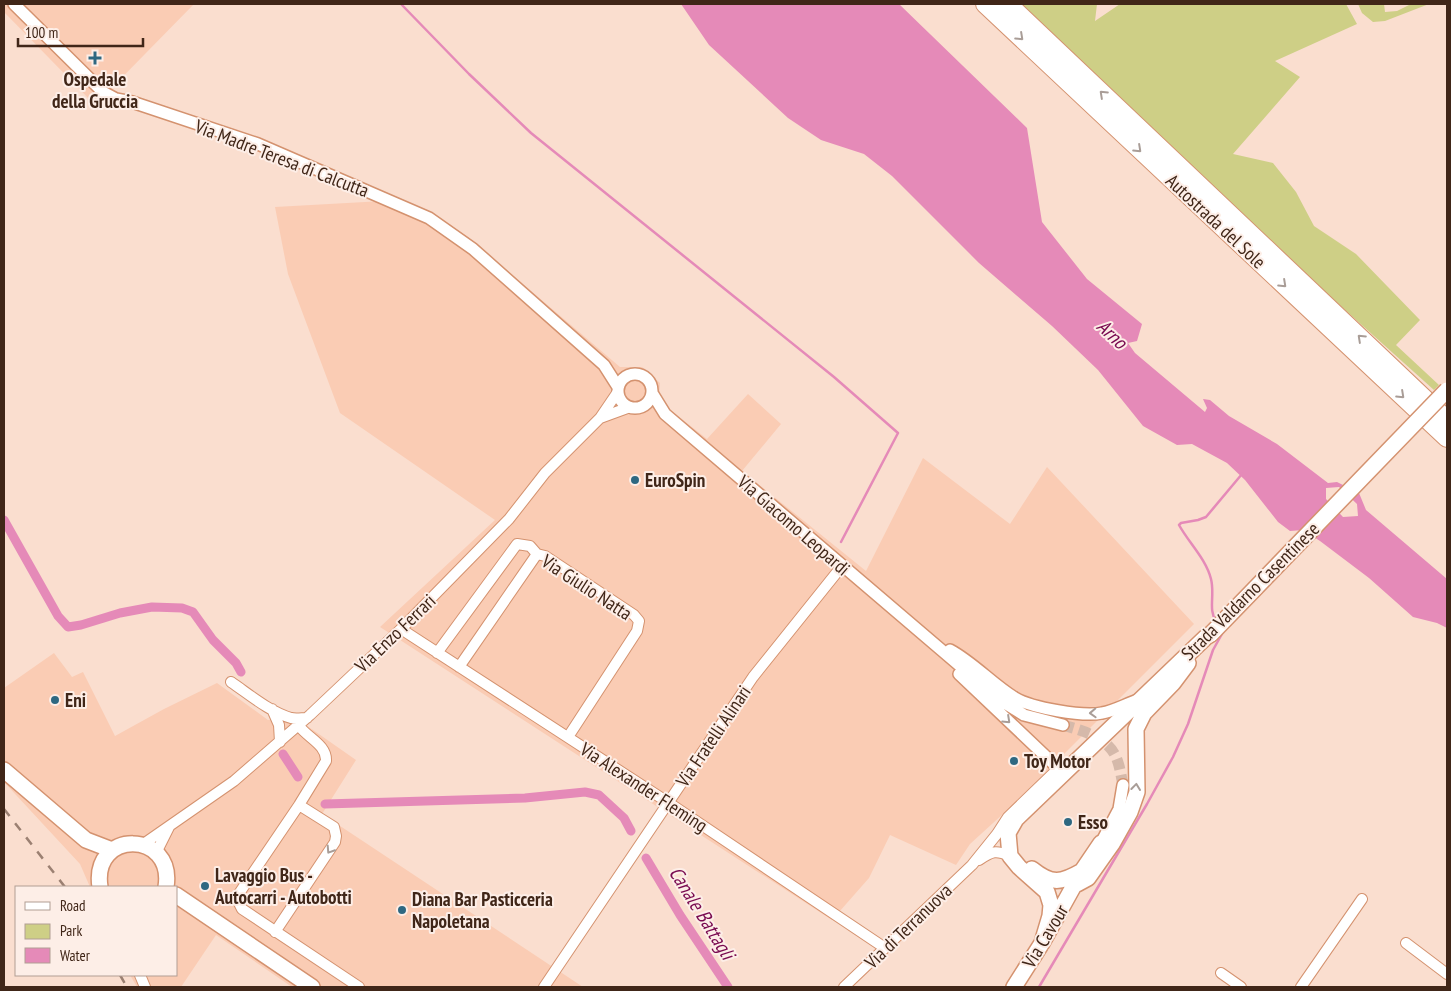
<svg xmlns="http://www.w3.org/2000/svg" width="1451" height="991" viewBox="0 0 1451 991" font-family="'PT Sans Narrow',sans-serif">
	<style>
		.built { fill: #faccb4 }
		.green { fill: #cecf86 }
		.water { fill: #e58ab8; fill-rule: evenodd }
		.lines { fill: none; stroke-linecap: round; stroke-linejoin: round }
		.stream { stroke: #e58ab8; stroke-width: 2.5 }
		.canal { stroke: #e58ab8; stroke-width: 9 }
		.tertiary-tunnel { stroke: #d5b9aa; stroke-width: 11; stroke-dasharray: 11 5.5; stroke-linecap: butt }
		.minor-casing { stroke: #d4926f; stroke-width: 12 }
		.tertiary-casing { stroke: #d4926f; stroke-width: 14 }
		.primary-casing { stroke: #d4926f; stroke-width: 18 }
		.motorway-casing { stroke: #d4926f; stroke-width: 20 }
		.minor { stroke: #fff; stroke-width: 10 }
		.tertiary { stroke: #fff; stroke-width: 11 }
		.primary { stroke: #fff; stroke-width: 15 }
		.motorway { stroke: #fff; stroke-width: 18 }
		.rail { stroke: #9b8072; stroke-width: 2.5; stroke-dasharray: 9 9; stroke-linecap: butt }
		.primary-bridge-casing { stroke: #d4926f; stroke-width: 18; stroke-linecap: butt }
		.primary-bridge { stroke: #fff; stroke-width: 15 }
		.oneway { stroke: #a99d97 }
		.poi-dot { fill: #2e6881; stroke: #fdeee7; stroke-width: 2 }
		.labels { text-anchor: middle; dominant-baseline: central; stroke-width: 4; stroke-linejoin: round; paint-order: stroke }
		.poi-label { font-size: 19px; font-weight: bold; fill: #402618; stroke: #fdeee7; text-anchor: start }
		.street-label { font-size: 19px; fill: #402618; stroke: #fdeee7 }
		.water-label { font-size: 20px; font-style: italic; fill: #790a50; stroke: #fdeee7 }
	</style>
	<rect width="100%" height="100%" fill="#fadecf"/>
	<path class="built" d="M4,4H194L95,105L4,12Z
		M401,200L431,212L468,237L620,367H642L660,383L659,401L707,439L748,394L781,424L742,471L866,571L923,458L1010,524L1047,467L1194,624L1015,803L970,844L956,865L890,835L869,878L832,920L380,627L495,520L340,413L288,274L275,207Z
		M54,653L72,677L83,672L115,736L164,709L217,683L268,720L293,716L356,760L322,814L583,987H292L216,935L181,987H137L130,975H176V887H90L80,864L4,782V688Z"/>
	<path class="green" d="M1020,4H1097L1095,21L1120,4H1346L1357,24L1275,61L1300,77L1233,154L1273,163L1296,192L1314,226L1356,254L1420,320L1396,345L1439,385L1434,390L1314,282Z
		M1358,4H1384L1385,12L1397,11L1411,4H1429L1385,21L1373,22L1362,13Z"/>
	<path class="water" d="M681,4H899L1027,128L1042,222L1087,279L1142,324L1137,341L1128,343L1135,353L1205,412L1207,408L1203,399L1210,400L1229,416L1277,444L1328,483L1337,482L1359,493L1366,510L1447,579V628L1437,623L1413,617L1369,578L1320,541L1303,530L1290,531L1278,522L1245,480L1227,463L1192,444L1177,445L1143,426L1098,370L1052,326L979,263L892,176L864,154L821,140L788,118L709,45ZM1339,487L1357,504L1358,516L1343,517L1326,499V488Z"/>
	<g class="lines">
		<path class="stream" d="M401,4L469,74L531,133L834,377L898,433L841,542
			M1216,621C1208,610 1215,595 1211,579C1206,559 1189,543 1179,525L1181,523L1198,520L1206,517L1242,474
			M1039,987L1147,804L1173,757L1188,724L1213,650L1223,632L1221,630"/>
		<path class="canal" d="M4,520L58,616L68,627L81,625L120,613L152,607L182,608L193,612L213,640L236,663L241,672
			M283,754L298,777
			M325,804L525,798L585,792L599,795L624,818L631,831
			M646,858L680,915L728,987"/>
		<path class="tertiary-tunnel" d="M1063,725C1083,731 1107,737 1116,757C1120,766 1121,776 1123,785"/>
		<g class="minor-casing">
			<path id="minor" d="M600,418L630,407
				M401,629L669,803L885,948
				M437,653L517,544L530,546L537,554L545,556L634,615L639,621L637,631L568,737
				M459,667L537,554
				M231,682C250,695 270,712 291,718C296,719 302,718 307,718
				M272,709L279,725L280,742
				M299,726C308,738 327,745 326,761L299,805L240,892L238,901L242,909L359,987
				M142,845L234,781L310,715L401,629L509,519L545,473L600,418L617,393
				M156,853L169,827
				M979,860C992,851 996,850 1010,856
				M275,932L335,842L336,836L334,827L299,805
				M1406,943L1447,974
				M1221,973L1241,987
				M140,975L145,987
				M544,987L753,677L842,566
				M844,987L972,865L997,834L1008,817L1064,763
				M1301,987L1362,899"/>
		</g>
		<g class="tertiary-casing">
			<path id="tertiary" d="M14,4L103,92L116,99L132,102L258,144L429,218L473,249L604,365L618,387
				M618 391a17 17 0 1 1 34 0a17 17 0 1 1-34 0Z
				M652,393L665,414L1000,700L1024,715L1063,725
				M950,650C974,663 992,684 1015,698C1032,708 1083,717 1102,713C1114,711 1126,704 1138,700
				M959,674L1058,768
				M1101,843L1119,809L1123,785"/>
		</g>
		<g class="primary-casing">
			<path id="primary" d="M4,770L86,840L112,850
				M1032,869C1052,885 1061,883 1082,871
				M1077,884L1088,878L1112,844L1130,812L1137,792L1136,729L1144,713L1173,683L1188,663
				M100,887C91,829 175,830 166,887
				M176,895L312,987
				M1042,943L1050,916L1051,905L1047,892L1019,867L1010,856L1008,833L1016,819L1206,637L1211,634
				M1014,987L1042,943L1082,871L1101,843"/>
		</g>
		<g class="motorway-casing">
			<path id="motorway" d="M985,4L1447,438
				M1008,4L1447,420"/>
		</g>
		<use href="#minor" class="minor"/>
		<use href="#tertiary" class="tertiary"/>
		<use href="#primary" class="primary"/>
		<use href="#motorway" class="motorway"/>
		<path class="rail" d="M4,809L65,887
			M120,975L127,987"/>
		<g class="primary-bridge-casing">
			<path id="primary-bridge" d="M1211,634L1447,390"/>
		</g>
		<use href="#primary-bridge" class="primary-bridge"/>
	</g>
	<defs><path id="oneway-chevron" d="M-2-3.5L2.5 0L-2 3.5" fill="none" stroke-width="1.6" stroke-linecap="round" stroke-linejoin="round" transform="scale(1.25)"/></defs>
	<g class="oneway">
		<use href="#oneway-chevron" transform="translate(1020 37) rotate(43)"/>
		<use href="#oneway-chevron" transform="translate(1103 94) rotate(-137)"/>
		<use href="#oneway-chevron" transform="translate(1138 149) rotate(43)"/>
		<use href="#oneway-chevron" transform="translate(1283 284) rotate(43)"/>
		<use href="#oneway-chevron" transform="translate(1361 338) rotate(-137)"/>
		<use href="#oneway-chevron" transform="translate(1401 395) rotate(43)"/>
		<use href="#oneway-chevron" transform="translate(1093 713) rotate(178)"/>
		<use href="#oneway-chevron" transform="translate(1007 720) rotate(43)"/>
		<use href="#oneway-chevron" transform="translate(1136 787) rotate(-83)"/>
		<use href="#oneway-chevron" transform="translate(330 850) rotate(123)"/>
	</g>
	<g class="poi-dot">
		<path d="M92.5 50.5h5v5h5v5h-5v5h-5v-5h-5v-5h5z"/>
		<circle cx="635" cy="480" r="5"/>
		<circle cx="55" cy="700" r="5"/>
		<circle cx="1014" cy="761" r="5"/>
		<circle cx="1068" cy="822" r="5"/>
		<circle cx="205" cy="886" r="5"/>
		<circle cx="402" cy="910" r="5"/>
	</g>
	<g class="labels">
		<g class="poi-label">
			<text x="95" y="79" text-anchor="middle">Ospedale<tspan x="95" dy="22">della Gruccia</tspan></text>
			<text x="645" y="480">EuroSpin</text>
			<text x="65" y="700">Eni</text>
			<text x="1024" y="761">Toy Motor</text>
			<text x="1078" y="822">Esso</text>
			<text x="215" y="875">Lavaggio Bus -<tspan x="215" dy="22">Autocarri - Autobotti</tspan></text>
			<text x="412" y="899">Diana Bar Pasticceria<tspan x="412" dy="22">Napoletana</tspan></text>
		</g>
		<g class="street-label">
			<text transform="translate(282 158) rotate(21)">Via Madre Teresa di Calcutta</text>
			<text transform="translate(1216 221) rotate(43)">Autostrada del Sole</text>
			<text transform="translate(794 525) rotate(41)">Via Giacomo Leopardi</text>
			<text transform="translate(587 587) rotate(33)">Via Giulio Natta</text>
			<text transform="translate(1250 591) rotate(-45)">Strada Valdarno Casentinese</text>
			<text transform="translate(395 633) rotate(-44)">Via Enzo Ferrari</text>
			<text transform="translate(713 736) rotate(-56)">Via Fratelli Alinari</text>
			<text transform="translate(644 787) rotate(33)">Via Alexander Fleming</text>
			<text transform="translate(908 926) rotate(-44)">Via di Terranuova</text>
			<text transform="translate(1045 936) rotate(-59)">Via Cavour</text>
		</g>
		<g class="water-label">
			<text transform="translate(1112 334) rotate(43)">Arno</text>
			<text transform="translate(702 913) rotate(58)">Canale Battagli</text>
		</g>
	</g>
	<rect width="1451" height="991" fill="none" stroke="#402618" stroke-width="10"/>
	<rect x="15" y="886" width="162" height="90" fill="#fdeee7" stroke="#b19e94"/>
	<rect x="25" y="902" width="25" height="8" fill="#ffffff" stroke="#b19e94"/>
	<text x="60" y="911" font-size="15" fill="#402618">Road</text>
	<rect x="25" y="924" width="25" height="15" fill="#cecf86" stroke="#b19e94"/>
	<text x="60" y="936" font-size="15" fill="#402618">Park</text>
	<rect x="25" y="948" width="25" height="15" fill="#e58ab8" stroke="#b19e94"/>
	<text x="60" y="961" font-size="15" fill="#402618">Water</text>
	<path d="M18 38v8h125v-8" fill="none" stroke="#402618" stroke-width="2.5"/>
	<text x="25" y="38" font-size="15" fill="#402618" stroke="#fdeee7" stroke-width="4" paint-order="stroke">100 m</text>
</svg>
